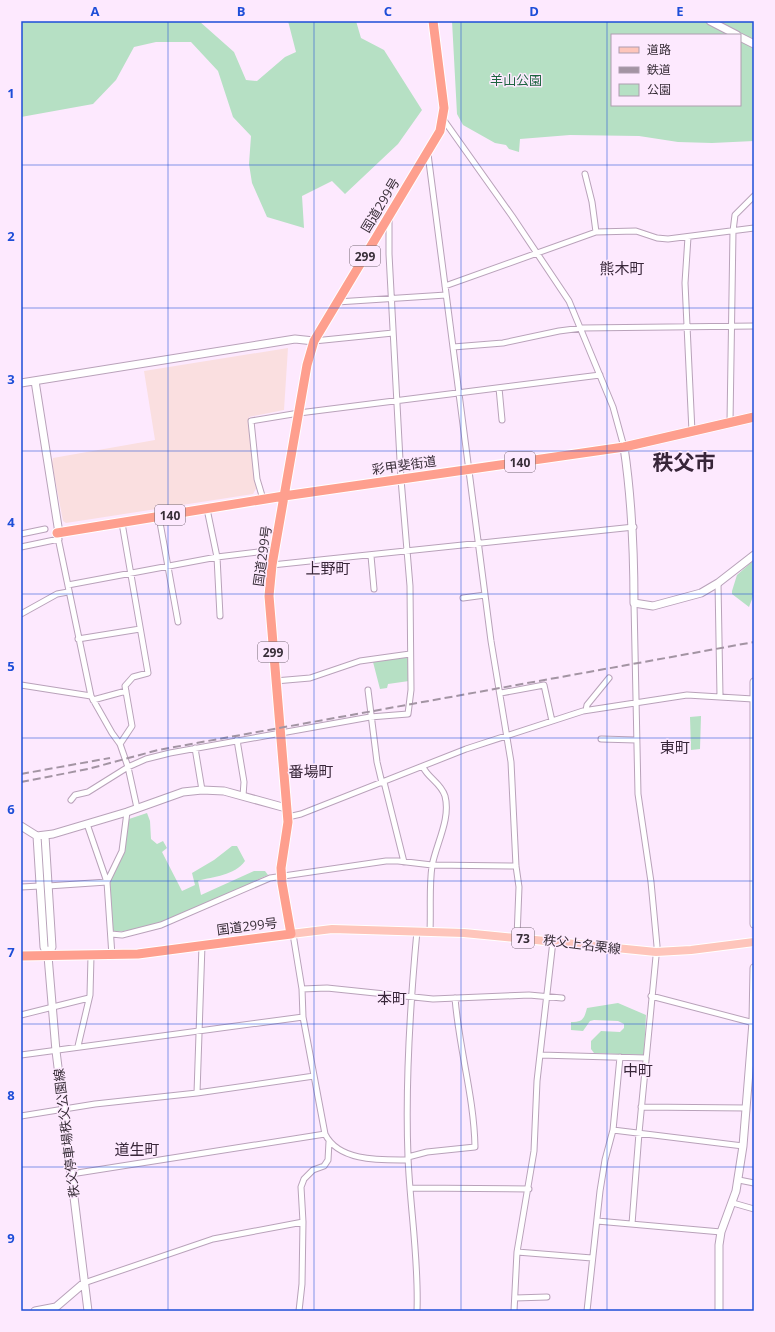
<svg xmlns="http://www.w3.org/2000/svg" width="775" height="1332" viewBox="0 0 775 1332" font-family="'Open Sans','Noto Sans JP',sans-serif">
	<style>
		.commercial { fill: #fadfe0 }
		.green { fill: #b6e0c4; fill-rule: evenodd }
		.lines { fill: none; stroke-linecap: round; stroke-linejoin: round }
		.street-casing { stroke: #b9a2ba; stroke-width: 7 }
		.secondary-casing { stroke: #b9a2ba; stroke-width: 9 }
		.primary-casing { stroke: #fff; stroke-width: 10 }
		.highway-casing { stroke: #fff; stroke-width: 11 }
		.street { stroke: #fff; stroke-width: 5 }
		.secondary { stroke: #fff; stroke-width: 7 }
		.primary { stroke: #fec5bb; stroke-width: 8 }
		.highway { stroke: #fe9f8e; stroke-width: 9 }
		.rail { stroke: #a394a3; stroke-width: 2; stroke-dasharray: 8 4; stroke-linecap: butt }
		.grid { fill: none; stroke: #1d4ed8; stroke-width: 1; stroke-opacity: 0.55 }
		.labels { text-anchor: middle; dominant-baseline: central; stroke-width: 3; stroke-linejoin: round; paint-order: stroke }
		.shield { fill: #fde9fe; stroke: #736673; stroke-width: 1 }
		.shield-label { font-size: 12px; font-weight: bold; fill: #382e38 }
		.park-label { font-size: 13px; fill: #1e6440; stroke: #fde9fe }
		.street-label { font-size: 13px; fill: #382e38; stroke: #fde9fe }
		.quarter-label { font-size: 15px; fill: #382639; stroke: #fde9fe }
		.town-label { font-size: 21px; font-weight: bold; fill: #382639; stroke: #fde9fe }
		.neatline { fill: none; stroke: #1d4ed8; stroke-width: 1.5 }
		.grid-label { font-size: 13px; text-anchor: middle; font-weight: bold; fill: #1d4ed8 }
	</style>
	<rect width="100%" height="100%" fill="#fde9fe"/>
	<path class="commercial" d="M288,348L284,410L249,417L257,487L253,494L66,523L63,521L52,463L53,458L155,440L144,371Z"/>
	<path class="green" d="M21,21H199L234,52L246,80L257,81L285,57L296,52L288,21H356L361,38L384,50L422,110L398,144L345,194L332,181L302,196L304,228L267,217L252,183L249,164L251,136L233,117L218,71L191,42H156L134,47L116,80L93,104L21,117Z
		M452,21H754V141L712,143L678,142L639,136L570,135L520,139L519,152L509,149L506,145L495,143L463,125L457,114ZM612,35H740V105H612Z
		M754,560V594L749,607L732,594V591L737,575Z
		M408,657L409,681L388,684L387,688L380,689L373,662Z
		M701,716L700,749L691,750L690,717Z
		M147,813L150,821L151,839L157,844L163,841L167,848L162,852L182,891L195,885L192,873L214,860L232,846H237L245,861C234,876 214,876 198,881L201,895L254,871H265L268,875C220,896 168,927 115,932L112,929L110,879L124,852L129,819Z
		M618,1003L646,1015L644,1055L594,1053L591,1049V1041L601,1031L620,1032L624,1028V1024L618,1021L594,1020L590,1021L583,1031L571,1030V1022C583,1022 584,1019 587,1008Z"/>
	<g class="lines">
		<g class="street-casing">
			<path id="street" d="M443,119L512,216L569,301L613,407L624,447
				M428,154L491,641L511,762L516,866L519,887L517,937
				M585,174L592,202L596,232
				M688,237L685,283L692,432
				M445,286L596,232L636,231L657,238L668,239L754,228
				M337,302L446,295
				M314,341L393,333
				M453,347L503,343L559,331L582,328L754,326
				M499,388L502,420
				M730,422L733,231L735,215L754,196
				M263,499L257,479L251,421L299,413L600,375
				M207,509L217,557L220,616
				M159,517L178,622
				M57,533L91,696L112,733L120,744L128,767L137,808
				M21,534L45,529
				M21,547L59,539
				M371,556L374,589
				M272,565L634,527
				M718,583L720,696
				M68,585L217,557L275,550
				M463,598L485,595
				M21,614L57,594L68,592
				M78,639L140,629
				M275,681L310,678L360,661L410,654
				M21,685L91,696
				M368,690L377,762L382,783
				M501,693L544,685L552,721
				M93,700L126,691
				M586,710L587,705L609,678
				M601,739L636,740
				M237,740L244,782L243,796
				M120,744L132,726L125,686L133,677L148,673L122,523
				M195,748L202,790
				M423,767C428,778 441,783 445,796C451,819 436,844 432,866C429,887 431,910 430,931
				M384,782L404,862
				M71,800L75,795L88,792L128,767L146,759L170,753L370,717L408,714L411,690L410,586L401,479L389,254V219
				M288,817L301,814L466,749L583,711L687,695L753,699
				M87,824L107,882L112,956
				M107,882L122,851L127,812
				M48,886L107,882
				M21,887L40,886
				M417,931C410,1006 405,1081 408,1157C410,1208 419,1260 417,1311
				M111,934L122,935L161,925L270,878L386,861H398L432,865L516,866
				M293,934L302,989L303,1017L325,1134C339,1162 381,1160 408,1160
				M302,989L327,988L433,999L529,995L562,998
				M651,996L754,1023
				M21,1015L89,998
				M78,1046L90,995L91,956
				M21,1055L303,1017
				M540,1055L646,1058
				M197,1093L202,945
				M641,1107L746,1108
				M21,1116L95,1104L197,1093L314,1076
				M613,1130L743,1146
				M408,1157L427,1152L475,1147C474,1096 459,1049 455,998
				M71,1174L325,1134
				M739,1180L754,1183
				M411,1188L529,1189
				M733,1203L754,1209
				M597,1221L721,1232
				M632,1224L639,1133L657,946L651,882L638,794L634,603
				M517,1252L592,1258
				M84,1283L213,1239L303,1222
				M515,1298L547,1297
				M299,1311L302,1284L303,1222L301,1187L304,1179L313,1170L324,1166L328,1160L329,1142
				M514,1311L517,1252L534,1151L537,1081L553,941
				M587,1311L600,1191L605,1160L613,1130L620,1057"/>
		</g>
		<g class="secondary-casing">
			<path id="secondary" d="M710,21L737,35
				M740,37L754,44
				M35,381L59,533
				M21,383L295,339L314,341
				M624,447C632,501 634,549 634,603L653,606L701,593L718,583L754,555
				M754,682V924
				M21,826L37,836L53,834L127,812L183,792L202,790L224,791L286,808
				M37,836L44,947L48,956L56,1051L88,1311
				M45,836L52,947L48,956
				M35,1311L56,1307L84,1283
				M719,1311V1245L721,1232L736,1191L743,1146L753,1022L754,968"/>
		</g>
		<g class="primary-casing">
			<path id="primary" d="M291,934L332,929L464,933L656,952L691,950L754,942"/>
		</g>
		<g class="highway-casing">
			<path id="highway" d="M57,533L284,496L624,447L754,417
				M21,956L138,954L291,934L282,883L281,868L288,822L269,596L272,565L307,365L314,341L440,131L444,108L433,21"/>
		</g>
		<use href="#street" class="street"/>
		<use href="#secondary" class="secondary"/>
		<use href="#primary" class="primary"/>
		<use href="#highway" class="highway"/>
		<path class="rail" d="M21,774L110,758
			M21,782L88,769L158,750L754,642"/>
	</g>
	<path class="grid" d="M168,21V1311M314,21V1311M461,21V1311M607,21V1311M21,165H754M21,308H754M21,451H754M21,594H754M21,738H754M21,881H754M21,1024H754M21,1167H754"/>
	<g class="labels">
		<g class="shield">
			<rect x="350" y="246" width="30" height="20" rx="3"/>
			<rect x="505" y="452" width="30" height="20" rx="3"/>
			<rect x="155" y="505" width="30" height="20" rx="3"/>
			<rect x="258" y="642" width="30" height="20" rx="3"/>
			<rect x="512" y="928" width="22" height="20" rx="3"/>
		</g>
		<g class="shield-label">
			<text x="365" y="256">299</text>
			<text x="520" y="462">140</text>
			<text x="170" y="515">140</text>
			<text x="273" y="652">299</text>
			<text x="523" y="938">73</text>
		</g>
		<g class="park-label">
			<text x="516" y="80">羊山公園</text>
		</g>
		<g class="street-label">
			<text transform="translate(380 205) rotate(-59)">国道299号</text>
			<text transform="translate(404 465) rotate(-8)">彩甲斐街道</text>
			<text transform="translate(262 556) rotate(-82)">国道299号</text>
			<text transform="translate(247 926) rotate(-7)">国道299号</text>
			<text transform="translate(582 944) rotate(7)">秩父上名栗線</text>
			<text transform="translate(66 1133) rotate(-97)">秩父停車場秩父公園線</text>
		</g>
		<g class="quarter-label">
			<text x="622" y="268">熊木町</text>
			<text x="328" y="568">上野町</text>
			<text x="675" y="747">東町</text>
			<text x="311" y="771">番場町</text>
			<text x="392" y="998">本町</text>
			<text x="638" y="1070">中町</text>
			<text x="137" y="1149">道生町</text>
		</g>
		<g class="town-label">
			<text x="684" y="462">秩父市</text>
		</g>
	</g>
	<rect width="775" height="1332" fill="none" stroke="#fde9fe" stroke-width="44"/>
	<rect x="611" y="34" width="130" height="72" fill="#fde9fe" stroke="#ae9eaf"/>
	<rect x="619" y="47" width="20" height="6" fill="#fec5bb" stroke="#ae9eaf"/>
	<text x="647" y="54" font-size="12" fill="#382e38">道路</text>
	<rect x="619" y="67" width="20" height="6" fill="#a394a3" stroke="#ae9eaf"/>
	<text x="647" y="74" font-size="12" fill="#382e38">鉄道</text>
	<rect x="619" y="84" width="20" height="12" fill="#b6e0c4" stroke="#ae9eaf"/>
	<text x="647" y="94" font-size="12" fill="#382e38">公園</text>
	<rect x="22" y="22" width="731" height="1288" class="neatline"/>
	<g class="grid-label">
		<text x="95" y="16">A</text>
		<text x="241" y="16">B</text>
		<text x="388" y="16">C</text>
		<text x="534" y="16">D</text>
		<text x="680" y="16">E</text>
		<text x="11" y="98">1</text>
		<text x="11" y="241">2</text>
		<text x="11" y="384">3</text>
		<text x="11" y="527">4</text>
		<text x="11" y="671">5</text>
		<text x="11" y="814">6</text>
		<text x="11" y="957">7</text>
		<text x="11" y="1100">8</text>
		<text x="11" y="1243">9</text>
	</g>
</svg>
